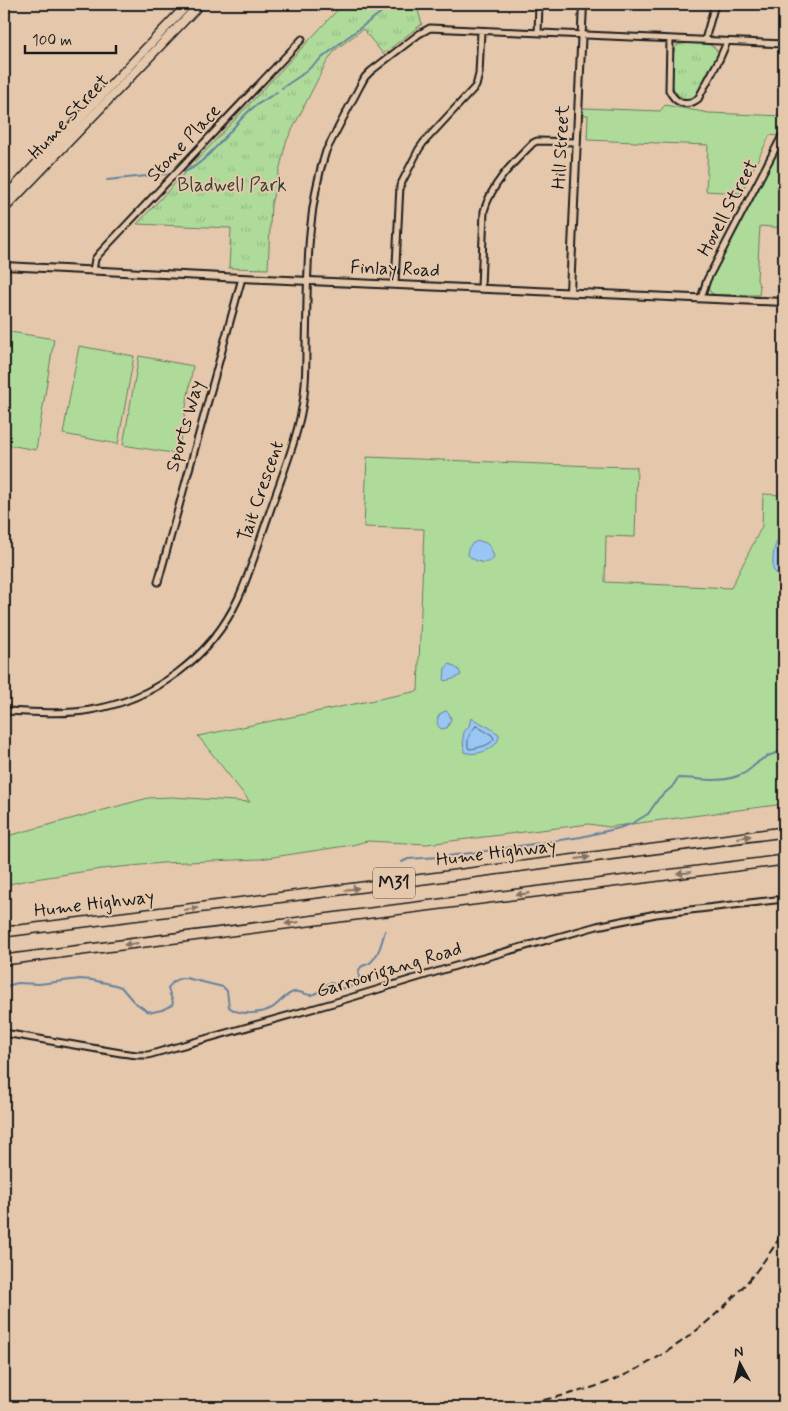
<svg xmlns="http://www.w3.org/2000/svg" width="788" height="1411" viewBox="0 0 788 1411" font-family="Mynerve,sans-serif">
	<style>
		.grass { fill: #aedb9a; stroke: #657c5b }
		.park { fill: url(#park-tufts); stroke: #657c5b }
		.water { fill: #99c6f3; stroke: #67829d }
		.lines { fill: none; stroke-linecap: round; stroke-linejoin: round }
		.shore { stroke: #4e6072; stroke-width: 1 }
		.stream { stroke: #67829d; stroke-width: 2 }
		.minor-casing { stroke: #1c1c1c; stroke-width: 9 }
		.tertiary-casing { stroke: #1c1c1c; stroke-width: 10 }
		.primary-casing { stroke: #1c1c1c; stroke-width: 11 }
		.motorway-casing { stroke: #1c1c1c; stroke-width: 12 }
		.minor { stroke: #e5c8ac; stroke-width: 5 }
		.tertiary { stroke: #e5c8ac; stroke-width: 6 }
		.primary { stroke: #e5c8ac; stroke-width: 8 }
		.motorway { stroke: #e5c8ac; stroke-width: 9 }
		.rail { stroke: #1c1c1c; stroke-width: 2; stroke-dasharray: 8 4; stroke-linecap: butt }
		.oneway { fill: #807264 }
		.labels { text-anchor: middle; dominant-baseline: central; stroke-width: 4; stroke-linejoin: round; paint-order: stroke }
		.shield { fill: #e5c8ac; stroke: #585047; stroke-width: 1 }
		.shield-label { font-size: 18px; font-weight: bold; fill: #1c1c1c }
		.street-label { font-size: 19px; fill: #1c1c1c; stroke: #e5c8ac }
		.park-label { font-size: 19px; fill: #394235; stroke: #e5c8ac }
	</style>
	<defs>
		<pattern id="park-tufts" width="24" height="20" patternUnits="userSpaceOnUse" patternTransform="scale(1.25)"><rect width="24" height="20" fill="#aedb9a"/><path d="M3 7l-1-3M5 7V3M7 7l1-3M15 17l-1-3M17 17v-4M19 17l1-3" fill="none" stroke="#95bb84"/></pattern>
	</defs>
	<rect width="100%" height="100%" fill="#e5c8ac"/>
	<filter id="ink" filterUnits="userSpaceOnUse"><feTurbulence type="fractalNoise" baseFrequency=".02" numOctaves="2"/><feDisplacementMap in="SourceGraphic" scale="10" xChannelSelector="R" yChannelSelector="G"/><feConvolveMatrix kernelMatrix="1 2 1 2 8 2 1 2 1" color-interpolation-filters="sRGB"/></filter>
	<g filter="url(#ink)">
		<path class="grass" d="M665,105L709,113L784,116V123L778,136L770,135L741,193L706,191L708,145L587,140L588,115H582V108L660,111Z
			M784,141V228L760,226L757,280L760,287L759,295H716L711,293L708,288L711,276Z
			M4,331L54,339L36,450L4,444Z
			M79,346L134,356L118,444L63,434Z
			M139,356L193,366L178,454L123,445Z
			M367,457L593,466L637,467L635,537L606,536L605,582L731,588L762,526L763,494L784,495V804L609,827L589,824L427,844L367,841L352,845L260,859L162,863L101,869L28,880L4,885V837L148,798L172,797L250,802L198,736L418,691L424,529L364,527Z"/>
		<path class="park" d="M343,4H416L422,24L383,54L363,29L335,50L325,65L286,142L271,205L268,269L229,268L231,228L137,224Z
			M686,43C697,44 716,40 718,55C714,66 705,84 697,93C689,103 677,98 673,87C671,81 672,74 673,68C673,60 672,52 677,45Z"/>
		<path class="water" d="M784,539V573H776L773,570C773,559 772,550 778,540Z
			M479,541C489,542 492,549 494,558C487,566 475,562 468,555C466,548 472,542 479,541Z
			M450,664L459,670L461,675L453,679L444,681L445,668Z
			M446,711L449,713L451,719L447,728L441,729C436,725 436,718 441,713Z
			M471,718L487,726L499,734C500,749 476,757 464,752L463,738L464,732L469,726Z"/>
		<g class="lines">
			<path class="shore" d="M476,726L492,735L494,739C489,746 478,748 469,749L468,747C467,738 470,732 476,726Z"/>
			<path class="stream" d="M282,88L300,76L344,40L387,8L395,4
				M182,172C201,170 233,126 248,112C256,104 267,99 277,92
				M107,180L166,174
				M402,862L408,859L440,857L479,852L581,837L619,828L631,824L648,814L659,798L672,787L678,778C699,778 720,784 740,775C747,773 751,768 756,764C764,756 774,753 784,751
				M4,987L17,983L39,984L80,979L92,980L115,985L121,987L133,1001L147,1011L153,1012L162,1010L172,1005L173,1002L168,989C172,981 177,978 186,978L223,987L227,991L229,1007C239,1016 261,1014 272,1008C280,1003 285,994 294,992C301,990 306,996 312,995C320,994 322,983 331,983C336,984 334,985 338,987C343,990 351,987 356,984C363,978 355,972 361,967C363,965 368,965 371,962C379,955 382,941 385,931"/>
			<g class="minor-casing">
				<path id="minor" d="M538,33L539,4
					M670,39L669,90C675,103 686,108 698,99L720,58L727,42
					M705,40L715,4
					M93,271L95,259L99,254L302,39
					M395,284L400,186L419,149L424,142L476,86L479,74L481,31
					M481,288L484,211C492,183 513,163 533,143L537,141L577,142
					M701,298L707,280L784,132
					M158,582L242,278
					M4,711C33,712 62,715 90,710C154,700 211,657 238,599C250,573 258,545 268,517C281,477 299,437 304,395C306,378 306,362 306,346C308,281 305,214 326,151L360,86L365,77L371,71L419,34L430,28L784,44
					M4,1033L121,1053L137,1055H148L333,1003L469,962L597,926L656,914L784,899"/>
			</g>
			<g class="tertiary-casing">
				<path id="tertiary" d="M4,266L242,278L784,302
					M570,292L583,4"/>
			</g>
			<g class="primary-casing">
				<path id="primary" d="M4,198L188,4
					M4,209L200,4"/>
			</g>
			<g class="motorway-casing">
				<path id="motorway" d="M4,932L332,891L784,832
					M4,960L784,860"/>
			</g>
			<use href="#minor" class="minor"/>
			<use href="#tertiary" class="tertiary"/>
			<use href="#primary" class="primary"/>
			<use href="#motorway" class="motorway"/>
			<path class="rail" d="M204,1407H383
				M472,1407C498,1406 523,1405 548,1399C575,1393 602,1386 627,1374C691,1343 749,1292 784,1230"/>
		</g>
		<defs><path id="oneway-solid" d="M-6-.8H1V-3.2L6.5 0L1 3.2V.8H-6Z" transform="scale(1.25)"/></defs>
		<g class="oneway">
			<use href="#oneway-solid" transform="translate(744 837) rotate(-8)"/>
			<use href="#oneway-solid" transform="translate(583 858) rotate(-7)"/>
			<use href="#oneway-solid" transform="translate(684 873) rotate(173)"/>
			<use href="#oneway-solid" transform="translate(352 889) rotate(-8)"/>
			<use href="#oneway-solid" transform="translate(523 894) rotate(173)"/>
			<use href="#oneway-solid" transform="translate(191 909) rotate(-7)"/>
			<use href="#oneway-solid" transform="translate(292 923) rotate(173)"/>
			<use href="#oneway-solid" transform="translate(131 944) rotate(173)"/>
		</g>
	</g>
	<g class="labels">
		<rect class="shield" x="373" y="867.5" width="42" height="31" rx="4"/>
		<g class="shield-label">
			<text x="394" y="883">M31</text>
		</g>
		<g class="street-label">
			<text transform="translate(69 117) rotate(-47)">Hume Street</text>
			<text transform="translate(184 143) rotate(-47)">Stone Place</text>
			<text transform="translate(561 147) rotate(-87)">Hill Street</text>
			<text transform="translate(728 208) rotate(-62)">Hovell Street</text>
			<text transform="translate(395 269) rotate(2)">Finlay Road</text>
			<text transform="translate(185 426) rotate(-74)">Sports Way</text>
			<text transform="translate(261 491) rotate(-71)">Tait Crescent</text>
			<text transform="translate(496 853) rotate(-7)">Hume Highway</text>
			<text transform="translate(94 904) rotate(-7)">Hume Highway</text>
			<text transform="translate(389 970) rotate(-17)">Garroorigang Road</text>
		</g>
		<g class="park-label">
			<text x="232" y="185">Bladwell Park</text>
		</g>
	</g>
	<rect width="788" height="1411" fill="none" stroke="#e5c8ac" stroke-width="20"/>
	<rect x="10" y="10" width="768" height="1391" fill="none" stroke="#1c1c1c" stroke-width="2" filter="url(#ink)"/>
	<g transform="translate(740 1364) rotate(353)" stroke="#e5c8ac" stroke-width="4" paint-order="stroke">
	<path d="M0-4L9 19L0 12L-9 19Z" fill="#1c1c1c"/>
	<text y="-8" font-size="14" font-weight="bold" text-anchor="middle" fill="#1c1c1c">N</text>
	</g>
	<path d="M25 45v8h91v-8" fill="none" stroke="#1c1c1c" stroke-width="2.5"/>
	<text x="32" y="45" font-size="15" fill="#1c1c1c" stroke="#e5c8ac" stroke-width="4" paint-order="stroke">100 m</text>
</svg>
